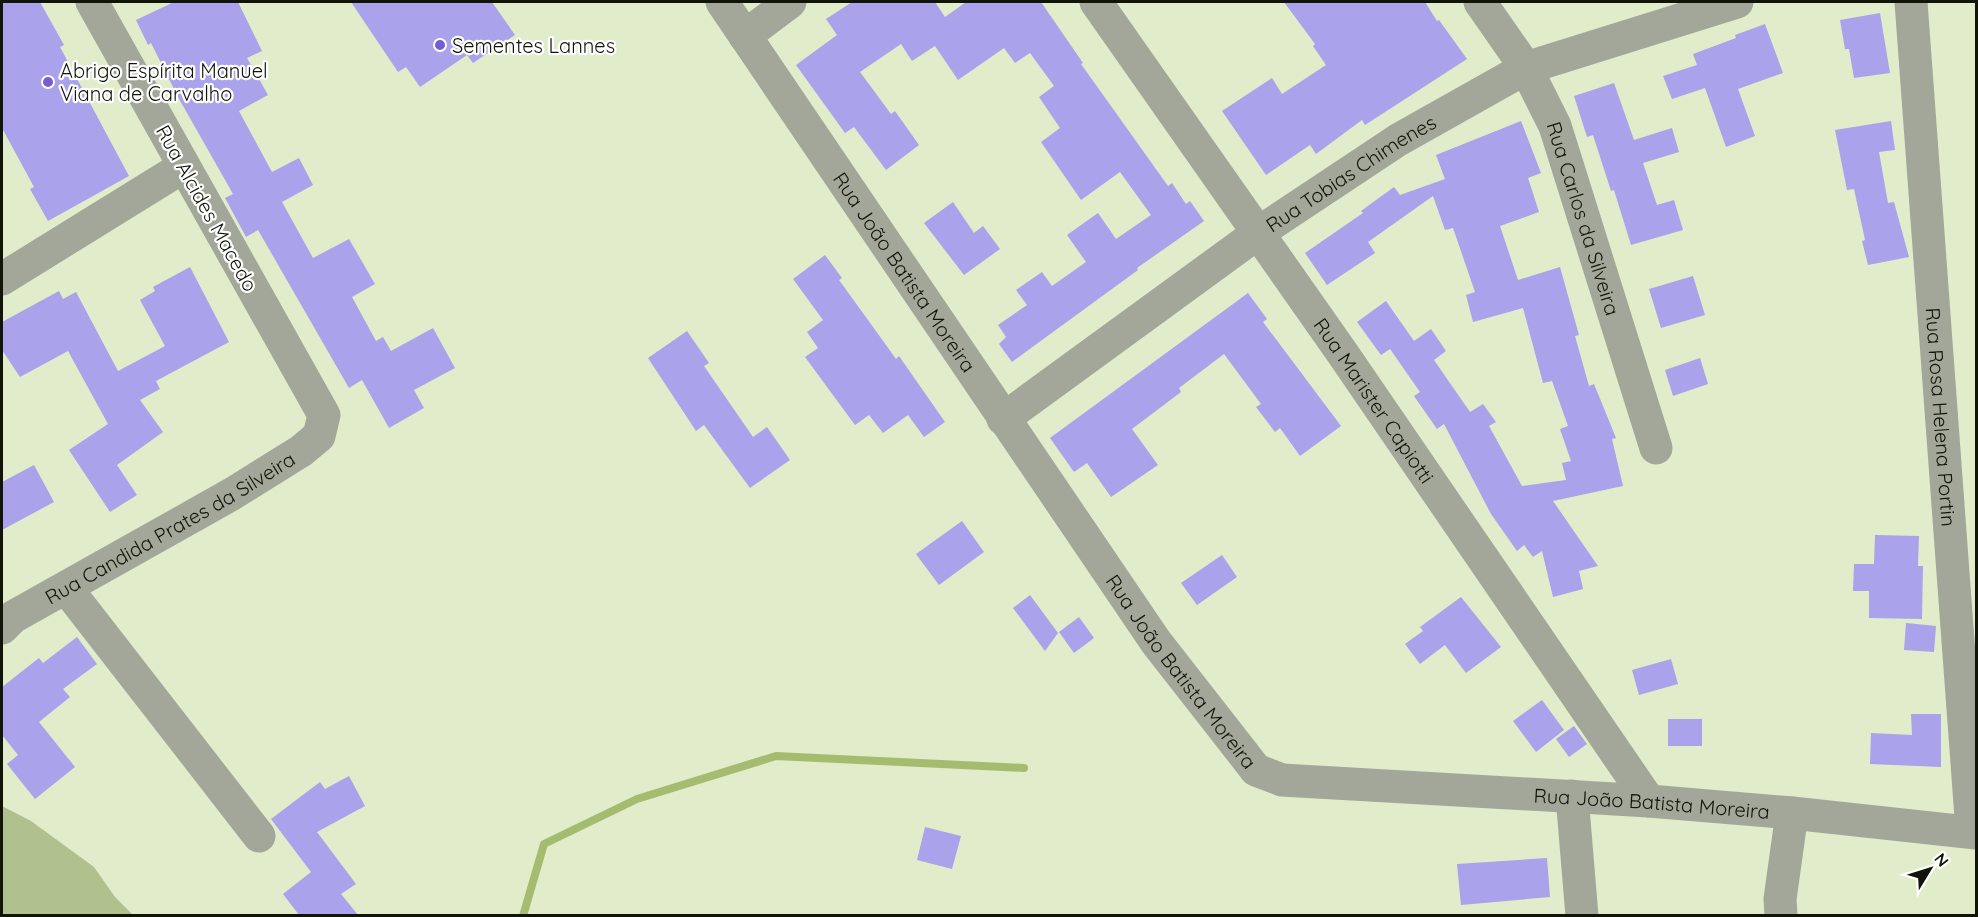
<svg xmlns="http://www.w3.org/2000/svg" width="1978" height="917" viewBox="0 0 1978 917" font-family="Quicksand,sans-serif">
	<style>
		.green { fill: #b0c18d }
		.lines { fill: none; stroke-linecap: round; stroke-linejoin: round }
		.stream { stroke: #a5bc70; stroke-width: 8 }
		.building { fill: #aaa2eb }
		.minor { stroke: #a2a799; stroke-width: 33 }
		.poi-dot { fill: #755dd7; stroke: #fff; stroke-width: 2 }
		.labels { text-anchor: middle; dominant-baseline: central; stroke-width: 4.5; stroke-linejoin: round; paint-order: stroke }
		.poi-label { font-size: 20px; fill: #111409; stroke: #fff; text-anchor: start }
		.street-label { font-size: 20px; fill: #111409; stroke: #fff }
	</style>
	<rect width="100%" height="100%" fill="#e0ecca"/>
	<path class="green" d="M2,806L31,821L94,867L115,897L133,915H2Z"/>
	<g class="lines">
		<path class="stream" d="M523,916L544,844L637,799L776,756L1024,768"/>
	</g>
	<path class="building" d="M2,2H40L64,45L60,47L129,176L48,221L30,189L34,187L2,128Z
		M174,2H238L262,51L247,58L268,95L239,111L272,172L299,158L313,185L282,202L313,258L349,239L375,284L352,297L376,341L383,337L391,351L433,328L455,368L414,390L424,408L389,428L362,380L349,388L258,230L246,237L225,198L233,194L178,97L151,43L148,45L136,20Z
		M351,2H492L515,35L473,63L467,55L420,87L406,67L398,72Z
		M852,2H935L945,17L966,2H1041L1083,63L1081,64L1168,186L1172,183L1186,204L1190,201L1204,221L1137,268L1138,270L1012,362L999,344L1006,337L998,325L1027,305L1016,290L1042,272L1052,286L1086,262L1067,235L1098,213L1116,239L1151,215L1120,172L1081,200L1041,142L1060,128L1039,97L1054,86L1030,53L1015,63L1004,48L958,80L935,46L912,61L901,44L860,72L891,114L895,111L919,145L886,170L854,127L845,133L796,65L837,35L826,19Z
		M1284,2H1425L1437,21L1439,20L1467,59L1365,125L1362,120L1316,154L1310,145L1266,175L1222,111L1272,78L1282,94L1326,65L1313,46L1315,44Z
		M1880,13L1890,73L1854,78L1849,49H1845L1840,20Z
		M1765,24L1783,73L1738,89L1755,136L1726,147L1705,88L1672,99L1663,76L1697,65L1693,54L1736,38L1735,35Z
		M1614,83L1634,140L1672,128L1679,152L1643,163L1657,205L1674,200L1683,230L1631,245L1614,190L1611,191L1593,135L1587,137L1574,96Z
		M1521,121L1541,173L1528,178L1539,212L1500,226L1518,280L1560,267L1579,335L1575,336L1589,386L1594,384L1616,438L1612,439L1623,486L1553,501L1598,566L1579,571L1583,589L1553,597L1542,551L1533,557L1524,545L1517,551L1491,514L1444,424L1437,429L1414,396L1420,392L1390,349L1381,355L1357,322L1386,301L1414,341L1431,329L1446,351L1434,360L1470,412L1483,404L1496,422L1489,426L1522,486L1566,480L1562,463L1571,461L1560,429L1568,426L1552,381L1543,383L1523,308L1473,322L1466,295L1475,292L1453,228L1445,230L1433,196L1368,242L1375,253L1327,285L1305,253L1363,213L1361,211L1394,187L1400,195L1445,179L1436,155Z
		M1891,121L1895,150L1879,152L1888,203L1894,202L1909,257L1868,265L1862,241L1865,240L1854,189L1847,190L1835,130Z
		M953,202L974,233L983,226L1000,249L964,275L924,223Z
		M825,255L842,278L839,280L868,320L896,359L899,356L945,422L924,437L908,415L883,433L869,415L855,425L805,357L818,348L807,332L823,320L793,279Z
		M190,267L229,342L156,381L160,389L140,400L163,432L117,465L137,495L110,512L69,450L108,424L68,351L20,377L2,350V322L59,291L63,299L76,292L118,371L165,346L140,300L155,291L153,287Z
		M1693,276L1705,315L1661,328L1649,289Z
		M1248,293L1267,319L1263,322L1341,426L1300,456L1280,428L1275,432L1256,407L1261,404L1224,354L1179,388L1181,392L1132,429L1158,465L1111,497L1087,463L1074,472L1050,438Z
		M687,331L709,363L704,366L753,437L767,427L790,460L750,488L704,425L696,431L648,358Z
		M1700,358L1708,384L1673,396L1665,370Z
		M34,465L54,502L2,530V482Z
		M962,521L984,552L939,585L916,554Z
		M1875,535L1919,536L1918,566H1923L1922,619L1869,618V591H1853L1854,564H1874Z
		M1222,555L1237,577L1197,605L1181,583Z
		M1030,595L1058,633L1045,651L1013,608Z
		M1461,597L1501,647L1466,673L1445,645L1420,664L1405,644L1423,631L1420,627Z
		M1079,617L1094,638L1074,653L1059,632Z
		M1906,623L1936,626L1934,652L1904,650Z
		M77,637L97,664L63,689L70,697L39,722L75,767L35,799L7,764L18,755L2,735V687L39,658L43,663Z
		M1671,659L1678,684L1639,695L1632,670Z
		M1542,700L1564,730L1536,752L1513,721Z
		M1911,714H1941V767L1870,764L1871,733L1912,735Z
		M1668,719H1702V746H1668Z
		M1574,726L1587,744L1569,757L1556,739Z
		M349,776L365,806L317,832L356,884L341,894L358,915H299L283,894L311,872L271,819L320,782L325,789Z
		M925,827L961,836L952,869L917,860Z
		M1547,858L1550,897L1461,905L1457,864Z"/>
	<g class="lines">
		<g class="minor">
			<path id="s1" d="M722,2L1156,642L1256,770L1282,780L1649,801L1792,813L1976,833"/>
			<path id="s2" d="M1096,2L1343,354L1649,801"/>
			<path id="s3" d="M1480,2L1526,68L1555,126L1656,448"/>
			<path id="s4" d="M1911,2L1972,831"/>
			<path d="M745,36L790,2"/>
			<path d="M2,279L183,167"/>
			<path id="s5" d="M1003,419L1258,233L1398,140L1526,68L1737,2"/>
			<path d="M67,589L259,836"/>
			<path id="s6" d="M2,628L13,617L232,494L301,451L319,436L324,415L92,2"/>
			<path d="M1572,796L1582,916"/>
			<path d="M1781,916L1780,899L1792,813"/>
		</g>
	</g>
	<g class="poi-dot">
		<circle cx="440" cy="45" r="6"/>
		<circle cx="48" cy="82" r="6"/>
	</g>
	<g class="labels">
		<g class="poi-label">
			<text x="452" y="45">Sementes Lannes</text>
			<text x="60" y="70">Abrigo Espírita Manuel<tspan x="60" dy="23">Viana de Carvalho</tspan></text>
		</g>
		<g class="street-label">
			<text stroke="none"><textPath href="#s5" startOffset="426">Rua Tobias Chimenes</textPath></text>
			<text transform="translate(207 208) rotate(61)">Rua Alcides Macedo</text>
			<text stroke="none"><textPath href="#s3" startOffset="242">Rua Carlos da Silveira</textPath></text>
			<text stroke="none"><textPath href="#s1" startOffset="326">Rua João Batista Moreira</textPath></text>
			<text stroke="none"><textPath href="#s2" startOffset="486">Rua Marister Capiotti</textPath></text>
			<text stroke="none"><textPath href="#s4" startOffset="416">Rua Rosa Helena Portin</textPath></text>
			<text stroke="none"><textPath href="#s6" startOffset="196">Rua Candida Prates da Silveira</textPath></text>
			<text stroke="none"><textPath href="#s1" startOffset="812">Rua João Batista Moreira</textPath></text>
			<text stroke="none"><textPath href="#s1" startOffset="1334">Rua João Batista Moreira</textPath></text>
		</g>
	</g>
	<rect width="1978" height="917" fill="none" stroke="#111409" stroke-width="6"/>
	<g transform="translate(1930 869) rotate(52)" stroke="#ffffff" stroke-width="4.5" paint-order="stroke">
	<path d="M0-4.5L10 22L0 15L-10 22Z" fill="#111409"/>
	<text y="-9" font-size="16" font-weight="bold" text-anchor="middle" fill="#111409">N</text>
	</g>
</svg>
